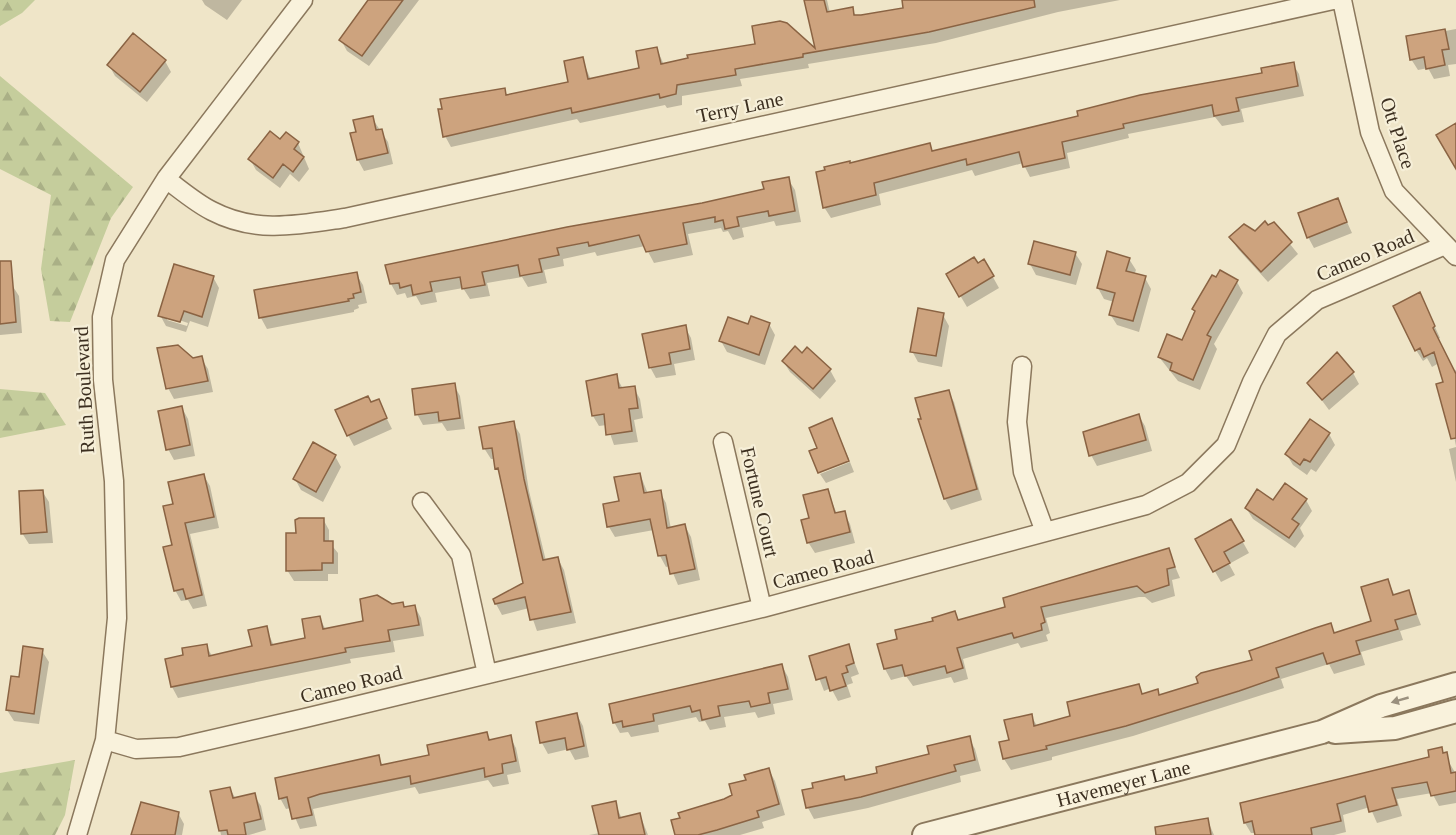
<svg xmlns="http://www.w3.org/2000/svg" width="1456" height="835" viewBox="0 0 1456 835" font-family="'Times New Roman',serif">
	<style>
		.forest { fill: url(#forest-firs) }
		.shadow { fill: #0003; fill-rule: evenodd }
		.building { fill: #cda37e; stroke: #8a6343; stroke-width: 1.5 }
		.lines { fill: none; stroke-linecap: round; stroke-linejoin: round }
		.minor-casing { stroke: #8b785d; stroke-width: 21 }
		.tertiary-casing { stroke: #8b785d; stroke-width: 26 }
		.minor { stroke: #f9f2dc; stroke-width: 18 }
		.tertiary { stroke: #f9f2dc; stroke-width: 22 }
		.oneway { fill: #9a907e }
		.labels { text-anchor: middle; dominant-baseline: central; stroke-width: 4.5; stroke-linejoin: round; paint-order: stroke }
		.street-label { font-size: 20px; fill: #3c2f20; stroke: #f6efd8 }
	</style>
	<defs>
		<pattern id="forest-firs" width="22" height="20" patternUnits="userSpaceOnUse" patternTransform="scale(1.5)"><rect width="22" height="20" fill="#c5cd9c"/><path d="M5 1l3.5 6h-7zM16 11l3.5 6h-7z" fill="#aab086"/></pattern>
	</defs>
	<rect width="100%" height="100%" fill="#efe5c8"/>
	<path class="forest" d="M0,0H35L22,13L0,26Z
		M0,76L133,187L111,218L70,322L50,321L41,269L51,195L0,169Z
		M0,389L45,393L66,425L0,438Z
		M75,760L65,815L55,835H0V773Z"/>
	<path class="shadow" d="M202,0H242L227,20L205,5Z
		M370,0H419L369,66L347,51L341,40Z
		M806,0H827L830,13L852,9L856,16L905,9V0H1120L1058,12L936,43L808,64L809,68L740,79L742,86L682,96V105L667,108L665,105L580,123L577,119L451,147L445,136L504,90L508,96L570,83L582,59L591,80L641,69L657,49L664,65L757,45L786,24L817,52Z
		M1456,29V64L1448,65L1450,76L1434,79L1428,68L1418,70L1411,59L1407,38Z
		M165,61L171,72L147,102L115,76L109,65Z
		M1293,64L1299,74L1304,96L1241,109L1244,122L1222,126L1215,117L1128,134L1129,138L1067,153L1070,168L1030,177L1023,163L975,176L972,170L879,194L881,205L831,218L824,207L850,165L929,145L934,153L1264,74Z
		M372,118L388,142L393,164L364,171L358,160V133Z
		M280,141L298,143L309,169L299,182L290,174L280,188L256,170L250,159Z
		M788,179L795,190L801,222L776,226L774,221L742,228L744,237L733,240L728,231L723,232L721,228L688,234L693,255L654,263L645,246L597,256L595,252L563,259L564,266L544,270L547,283L528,287L522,277L487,283L490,296L470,299L463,288L435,293L437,302L421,305L416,296L407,298L405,293L397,295L391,284L765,190Z
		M1337,200L1352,233L1314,248L1308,237Z
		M1273,223L1298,254L1268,282L1238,249L1231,238L1255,232Z
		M1075,253L1082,264L1076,285L1036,275L1030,264Z
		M1129,259L1136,270L1134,275L1145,278L1151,289L1139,332L1117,325L1110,314L1114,302L1104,299L1098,288Z
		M984,261L999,288L967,307L948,275Z
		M356,274L363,285L367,303L358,305L359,308L354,310V312L267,329L261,318L256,292Z
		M213,277L219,288L208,327L190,321L186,332L166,326L160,315ZM167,316L188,323L187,326L167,320Z
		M1237,282L1243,293L1214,344L1217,349L1200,390L1178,381L1159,357L1182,342L1196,313L1194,309Z
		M12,285L19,296L22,333L0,335V286Z
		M1420,294L1440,338L1438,339L1454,371L1456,370V446L1439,363L1432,367L1427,358L1423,361L1416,350Z
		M943,315L949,326L942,367L918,362L912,351Z
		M769,324L775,335L765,365L727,352L721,341L749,326Z
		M685,327L691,338L695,360L674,364L676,375L656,378L650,367Z
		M802,355L830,370L836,381L820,399L790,372L783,361Z
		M201,358L208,369L213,392L174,399L168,388L193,359Z
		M1353,373L1359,384L1329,410L1309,383Z
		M616,376L623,389L634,388L640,399L643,418L634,420L638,442L614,445L607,425L599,426L593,416Z
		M454,385L460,396L465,429L447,431L442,423L423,425L417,414Z
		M948,391L954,402L982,500L951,510L945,499Z
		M378,401L392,429L354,446L348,435L371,404Z
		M182,408L188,419L195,456L174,460L168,449Z
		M1139,416L1145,426L1152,451L1097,466L1091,455L1101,426Z
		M831,420L849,459L819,471Z
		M513,423L520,434L529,491L546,561L558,559L564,570L576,623L537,631L529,608L502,615L496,604L524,584L501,475L495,459H491L484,448Z
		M1329,434L1335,445L1316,472L1311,469L1307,475L1293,465L1287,455Z
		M1456,447V482L1449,449Z
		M335,456L341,467L323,502L301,490L295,479Z
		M850,462L854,472L826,483L820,474Z
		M640,474L648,494L660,492L666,503L671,529L685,526L691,537L700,580L678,585L670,566L666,567L660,556L654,530L615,537L609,527Z
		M204,476L210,486L219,528L190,534L207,606L193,609L188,600L181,601L175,590L174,505Z
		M827,490L837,514L844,513L850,524L855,543L815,553L808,542L811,519Z
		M42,491L49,502L53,543L29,544L22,533Z
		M1306,500L1312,511L1300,528L1304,536L1295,548L1253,519L1246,508Z
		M323,519L329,530V542L338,553V574H328V581H294L287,570L297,534Z
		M1231,521L1249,553L1229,564L1235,575L1221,582L1197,540Z
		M1168,550L1180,578L1172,580L1175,596L1152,603L1145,597H1139L1046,618L1050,633L1046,635L1048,641L1021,648L1018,643L963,659L968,679L954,683L951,677L913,686L906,676L891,680L885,669L879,645L899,640L954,613L959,622L1007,608Z
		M1388,581L1395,596L1408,592L1421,625L1400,631L1403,640L1361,652L1365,665L1334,674L1329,664L1281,679L1284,688L1133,736L1052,757V760L1011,770L1004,759L1001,743L1010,741L1031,715L1037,726L1072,717L1138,685L1143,695L1157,691L1160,696L1190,688L1330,625L1336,634L1373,622Z
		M402,604L405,609L415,607L421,618L424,636L393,641L395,652L350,659L351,663L178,698L172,687L167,660L185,656L206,645L212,656L254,647L266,628L274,646L307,639L319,617L326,630L365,622Z
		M848,646L859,674L851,677L853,683L847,685L851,697L838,701L831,688L824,691L811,657Z
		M42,651L49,662L39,724L14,721L7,710Z
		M782,666L788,677L793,700L773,704L775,714L758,718L755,712L724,717L726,727L710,730L705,721L699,722L696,717L658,725L659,732L631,737L628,732L620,733L614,722Z
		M577,715L583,726L589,757L575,760L569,749L548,754L542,743L538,723Z
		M486,733L491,741L510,737L516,748L521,772L507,775L509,784L493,787L488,780L419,794L415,787L313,809L317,826L300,829L291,808L286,809L280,798L378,757L383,766L430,756Z
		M969,738L975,749L981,771L960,776L961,782L868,808L814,819L808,808L815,789L879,774Z
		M1441,749L1456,774V803L1439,806L1432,793L1397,799L1402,816L1377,823L1370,807L1343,815L1346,832L1334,835H1257L1256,833H1251L1245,823L1431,758Z
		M769,770L775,781L785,815L762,822L764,828L740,835H677L734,795L748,781Z
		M230,789L236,799L254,795L261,806L266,830L249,835H221L212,792Z
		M615,803L622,819L640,815L648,835H589L600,833Z
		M178,813L184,824L182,835H133Z
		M1207,819L1214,835H1176Z"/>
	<path class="building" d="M368,0H403L362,56L339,40Z
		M804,0H824L827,12L853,7L854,15H861L903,8L902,0H1034L1035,7L929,32L803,54V57L735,69L736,75L677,85L676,94L660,98L659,94L572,113L571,108L443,137L438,109H442L440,99L505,88L506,95L568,82L564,61L583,57L588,79L639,68L636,51L657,47L661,64L688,58L687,55L755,44L752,26L780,21L787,23L815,48Z
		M1445,29L1449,49L1442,50L1445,65L1426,69L1424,57L1410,60L1406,36Z
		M133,33L166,60L140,92L107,65Z
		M1294,62L1298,86L1236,98L1239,111L1214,116L1212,105L1123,124L1124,128L1062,142L1065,158L1023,167L1019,152L967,165L966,159L874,183L876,195L823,208L816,172L825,170L824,167L850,161V163L930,143L932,151L1078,116L1077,111L1140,95L1262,73L1261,68Z
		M373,116L376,130L382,129L388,153L357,160L350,133L356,132L353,120Z
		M1456,123V169L1436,135Z
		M270,131L280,139L286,132L299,142L294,149L304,157L293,172L283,164L273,178L248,159Z
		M789,177L795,211L769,216L768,211L737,217L739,226L725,229L723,220L715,222V217L683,223L687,244L646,252L639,235L589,246L588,242L557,248L559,255L539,259L542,272L520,276L518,265L482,272L485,285L462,289L460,277L430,282L432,291L413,295L411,285L400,288L399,283L390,284L385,265L567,227L702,203L764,189L762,182Z
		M1338,198L1347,222L1307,238L1298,213Z
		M1265,221L1268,225L1274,222L1292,242L1261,272L1229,237L1244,224L1255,231Z
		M1034,241L1076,252L1070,275L1028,264Z
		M1107,251L1130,258L1126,271L1146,276L1133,321L1109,315L1115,293L1097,288Z
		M974,257L978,263L984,259L994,276L959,297L946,274Z
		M0,261H11L16,322L0,324Z
		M174,264L214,276L202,317L184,311L180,322L158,316Z
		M1220,270L1238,280L1207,335L1211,337L1193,380L1170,370L1172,363L1158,357L1167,334L1182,340L1195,311L1192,309L1212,275L1216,277Z
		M357,272L361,292L353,294L354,298L348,299L349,301L259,318L254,290Z
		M1420,292L1435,326L1433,328L1456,374V438L1451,439L1436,384L1443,382L1434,352L1424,357L1420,348L1415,351L1393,306Z
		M918,308L944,313L936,356L910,352Z
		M751,316L770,323L759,355L719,341L728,317L748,324Z
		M686,325L690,349L669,353L671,364L649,368L642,334Z
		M178,345L193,358L202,356L208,381L166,389L157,348Z
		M795,346L802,353L807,347L831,369L813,389L782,361Z
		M1337,352L1354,372L1322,400L1307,383Z
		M617,374L619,388L635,386L638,408L629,409L632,431L606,435L604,414L592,416L586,381Z
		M455,383L460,418L439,421L438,412L415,415L412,389Z
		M949,390L977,489L944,499L918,419H921L915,398Z
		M368,396L371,402L379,399L387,418L347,436L335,410Z
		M182,406L190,445L166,450L158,411Z
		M1139,414L1146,440L1089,456L1083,432Z
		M832,418L849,461L818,473L809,451L817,448L809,428Z
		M1310,419L1330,433L1310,462L1304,459L1300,465L1285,454Z
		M514,421L524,479L543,560L558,557L571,612L530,620L525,597L495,604L493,599L523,583L498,468L495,469L492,448L483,449L479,427Z
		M313,442L336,455L316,492L293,479Z
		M640,473L644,493L661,490L667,528L685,524L695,569L670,574L666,555L658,556L650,519L607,527L603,504L619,501L614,477Z
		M204,474L214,517L185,523L202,595L186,599L183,589L174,591L163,547L172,545L163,506L173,504L168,482Z
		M1285,483L1307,499L1292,519L1299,524L1289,538L1245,508L1257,489L1273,500Z
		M828,489L835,513L845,511L850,532L807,543L801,520L809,518L803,495Z
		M43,490L47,532L21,534L19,491Z
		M299,518H324V541H333V563H322V570L286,571V533H296L295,520Z
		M1231,519L1244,541L1224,552L1230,563L1213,572L1195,539Z
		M1169,548L1175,567L1167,569L1169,585L1145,593L1137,586L1132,587L1041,607L1045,622L1041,624L1042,630L1014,638L1012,633L957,648L963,668L947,673L945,666L905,676L902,665L884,669L877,644L897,639L895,630L933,621L932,618L955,611L958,620L1005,607L1003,598Z
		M1388,579L1393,595L1409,590L1416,614L1395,620L1398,629L1356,641L1360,654L1327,664L1323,653L1276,668L1279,677L1239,691L1126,726L1046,746L1047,749L1003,759L999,742L1009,740L1004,720L1032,714L1034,726L1070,716L1067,702L1139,684L1142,694L1158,689L1159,695L1198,683L1196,677L1201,673L1252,660L1249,651L1315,628L1331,623L1334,633L1371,621L1361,587Z
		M377,595L392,604L403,602L404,607L415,605L419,625L388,630L390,641L345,648L346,652L171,687L165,659L183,655L182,648L207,644L209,656L252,646L248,630L267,626L271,645L305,638L302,619L320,616L323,629L363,621L360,599Z
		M849,644L854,663L846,666L848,672L842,674L846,686L830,691L826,677L816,680L809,656Z
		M23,646L43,649L34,714L6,710L11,676L19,677Z
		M782,664L788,689L768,693L770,703L751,707L749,701L718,706L720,716L702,720L700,710L692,712L690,706L653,714L654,721L623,727L622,721L613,723L609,704Z
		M577,713L584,746L567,750L565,738L540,743L536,722Z
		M487,732L489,740L511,735L516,761L502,764L503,773L485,777L484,768L411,784L410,776L320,794L308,798L312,815L292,819L287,797L279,799L275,778L379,755L381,765L429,755L427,745Z
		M970,736L975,760L954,765L956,771L861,797L806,808L802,790L813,788L812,783L844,776L845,780L877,773L876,767L929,754L927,746Z
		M1442,747L1443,753L1447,752L1451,773L1456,772V791L1431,796L1427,782L1392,788L1397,805L1369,812L1365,796L1337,804L1341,821L1311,828L1312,835H1255L1252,821L1244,823L1240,803L1429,757L1428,750Z
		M769,768L779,804L757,811L759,817L717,830L698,835H675L671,820L680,818L678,813L724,799L732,795L729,784L746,780L744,775Z
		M230,787L233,798L255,793L261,819L244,823L246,835H228L227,830L219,831L210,791Z
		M616,801L619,818L640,813L645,835H599L592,806Z
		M141,802L179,812L175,835H131Z
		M1208,818L1211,835H1156L1155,827Z"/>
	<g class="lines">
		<g class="minor-casing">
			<path id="minor" d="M1342,0L1370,132L1394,191L1456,256
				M166,179C181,190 196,203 212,211C256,234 298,225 345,218L1333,0
				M1022,366L1017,422L1023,472L1045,532
				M723,442L762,608
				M422,502L461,555L487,674
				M105,740L136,749L179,747L305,718L762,608L1146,505L1188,483L1226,445L1252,382L1277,334L1317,300L1445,245
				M77,835L105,740L117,618L114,481L103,380L102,317L115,260L166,179L303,0"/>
		</g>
		<g class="tertiary-casing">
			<g id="tertiary">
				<path d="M1335,732L1395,728L1456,711"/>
				<path id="s1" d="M924,835L1322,732L1381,706L1456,684"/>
			</g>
		</g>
		<use href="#minor" class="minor"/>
		<use href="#tertiary" class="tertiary"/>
	</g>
	<defs><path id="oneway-solid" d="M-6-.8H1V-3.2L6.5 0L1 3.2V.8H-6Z" transform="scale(1.5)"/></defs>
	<use class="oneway" href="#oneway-solid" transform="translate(1400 700) rotate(164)"/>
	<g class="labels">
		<g class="street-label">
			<text transform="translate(740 107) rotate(-12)">Terry Lane</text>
			<text transform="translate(1398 133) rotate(72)">Ott Place</text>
			<text transform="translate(1365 255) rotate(-23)">Cameo Road</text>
			<text transform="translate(84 390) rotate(-93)">Ruth Boulevard</text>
			<text transform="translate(760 502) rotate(77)">Fortune Court</text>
			<text transform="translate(823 569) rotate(-15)">Cameo Road</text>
			<text transform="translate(351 684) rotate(-14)">Cameo Road</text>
			<text stroke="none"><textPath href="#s1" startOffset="206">Havemeyer Lane</textPath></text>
		</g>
	</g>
</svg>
